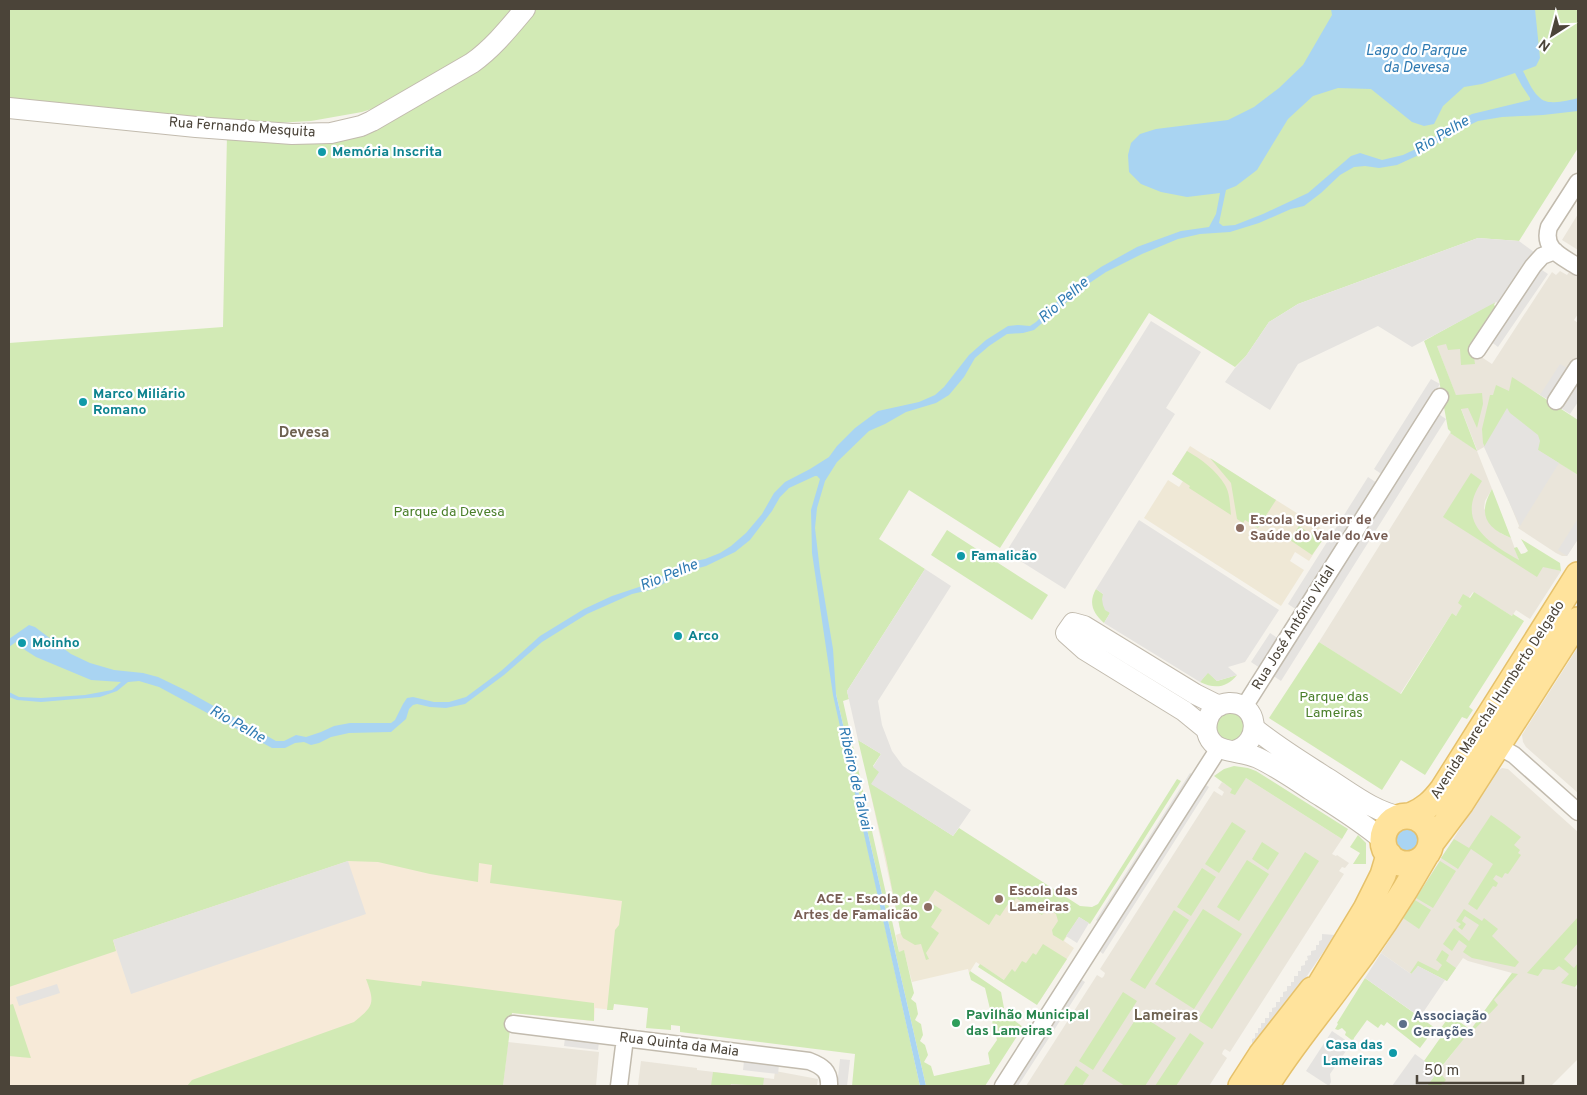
<svg xmlns="http://www.w3.org/2000/svg" width="1587" height="1095" viewBox="0 0 1587 1095" font-family="Overpass,sans-serif">
	<style>
		.residential { fill: #eae5da }
		.commercial { fill: #f7ead8 }
		.education { fill: #efe8d6 }
		.green { fill: #d2eab5 }
		.parking { fill: #e5e3e0 }
		.water { fill: #a9d4f2; fill-rule: evenodd }
		.lines { fill: none; stroke-linecap: round; stroke-linejoin: round }
		.minor-casing { stroke: #c2bbae; stroke-width: 19 }
		.tertiary-casing { stroke: #c2bbae; stroke-width: 22 }
		.primary-casing { stroke: #e6c16a; stroke-width: 28 }
		.minor { stroke: #fff; stroke-width: 16 }
		.tertiary { stroke: #fff; stroke-width: 20 }
		.primary { stroke: #ffe39c; stroke-width: 25 }
		.culture-dot { fill: #0f9aa8; stroke: #fff; stroke-width: 2 }
		.education-dot { fill: #8d6e63; stroke: #fff; stroke-width: 2 }
		.leisure-dot { fill: #2e9e5b; stroke: #fff; stroke-width: 2 }
		.service-dot { fill: #5c6f8a; stroke: #fff; stroke-width: 2 }
		.labels { text-anchor: middle; dominant-baseline: central; stroke-width: 4.5; stroke-linejoin: round; paint-order: stroke }
		.street-label { font-size: 14px; fill: #4b4439; stroke: #fff }
		.culture-label { font-size: 14px; font-weight: bold; fill: #0d838f; stroke: #fff; text-anchor: start }
		.park-label { font-size: 14px; fill: #4a7f2a; stroke: #fff }
		.education-label { font-size: 14px; font-weight: bold; fill: #785e54; stroke: #fff; text-anchor: start }
		.leisure-label { font-size: 14px; font-weight: bold; fill: #27864d; stroke: #fff; text-anchor: start }
		.service-label { font-size: 14px; font-weight: bold; fill: #4e5e75; stroke: #fff; text-anchor: start }
		.water-label { font-size: 15px; font-style: italic; fill: #2e7ab2; stroke: #fff }
		.neighbourhood-label { font-size: 15px; font-weight: bold; fill: #6e6250; stroke: #fff }
	</style>
	<rect width="100%" height="100%" fill="#f6f3ec"/>
	<path class="residential" d="M1578,214V250L1562,240Z
		M1560,271L1567,275L1569,272L1578,278V314L1574,320L1578,323V355L1549,400L1523,385L1507,408L1484,447L1477,451L1492,489L1485,501L1484,508L1493,527L1502,534L1511,538L1519,560L1561,571L1530,619L1516,610L1512,616L1473,592L1456,616L1452,613L1400,694L1319,642L1450,433L1477,450L1433,336L1442,331L1492,364L1552,272L1556,275Z
		M1538,449L1578,475V539L1567,556H1562L1556,553L1518,528L1519,526L1508,499Z
		M1578,647V793L1526,747L1523,742L1522,735Z
		M1502,768L1508,769L1578,832V983L1575,987L1578,991V1059L1551,1086H1427L1468,1033L1512,973L1468,961L1463,958L1447,981L1418,966L1411,974L1381,953L1496,772Z
		M1246,778L1342,839L1332,854L1336,856L1337,855L1349,863L1345,868L1342,867L1339,871L1344,874L1230,1052L1225,1049L1223,1051L1222,1054L1227,1058L1209,1086H1026L1097,975L1102,978L1104,976L1105,973L1100,969L1214,791L1222,796L1224,792L1218,788L1222,782L1233,789Z
		M508,1042L599,1052L596,1086H503Z
		M641,1061L697,1068V1070L774,1079L775,1071L818,1079L817,1086H642V1085H638Z"/>
	<path class="commercial" d="M650,755L613,1010L595,1008L594,1021L399,1002L376,1086H9V972Z"/>
	<path class="education" d="M1190,446L1327,532L1309,561L1295,552L1290,561L1304,570L1281,606L1144,518L1168,480L1179,487L1183,481L1172,474Z
		M868,782L1079,917L1064,941L1074,948L1039,1002L976,962L969,973L968,969L912,982L904,951L899,952L896,935L901,933Z"/>
	<path class="green" d="M9,9H515L497,30L467,57L384,105L362,112L311,121L275,123L9,103Z
		M533,9H1578V148L1519,241L1478,238L1298,304L1269,322L1246,356L1235,367L1149,313L1000,548L909,490L879,539L925,569L847,691L849,699L843,701L899,952L904,950L914,993L911,999L916,1003L918,1014L915,1020L921,1024L923,1035L920,1041L925,1045L928,1055L924,1062L931,1066L934,1076L990,1064L988,1053L997,1040L992,1021L1002,1019V1017L1007,1015L1023,1027L985,1086H926L836,694L834,695L920,1086H852L855,1054L680,1032V1026L671,1025V1030L646,1028L648,1008L614,1004L613,1010H607L615,930L619,925L622,901L490,883L492,865L479,863L478,882L430,874L378,862L348,861L113,940L116,951L9,987V343L223,327L227,135L304,143H319L359,133Z
		M1496,301L1494,305L1497,308L1473,351L1475,364L1461,365L1460,349L1448,350L1446,344L1437,346L1456,395L1482,393L1483,404L1477,428L1468,408L1461,409L1477,451L1450,433L1451,432L1448,429L1439,380L1424,341Z
		M1512,377L1578,420V475L1538,450L1500,479L1483,443L1482,429L1490,395H1493L1496,385L1509,391Z
		M1187,451C1201,459 1216,470 1225,485C1230,493 1230,506 1231,515L1189,488L1190,486L1172,474Z
		M1210,458L1276,500L1258,528L1245,520L1243,523L1237,519L1231,483Z
		M1471,473L1482,481C1455,521 1486,541 1519,560L1514,548L1517,547L1521,554L1525,553L1528,551L1521,539L1560,563L1561,571L1543,567L1537,577L1443,517Z
		M1492,489L1511,538C1485,527 1478,514 1492,489Z
		M1299,526L1322,541L1312,555L1290,540Z
		M947,530L1048,595L1032,620L931,555Z
		M1096,589L1103,594L1110,613L1104,623C1093,613 1088,603 1096,589Z
		M1474,592L1512,616L1513,614L1524,621L1469,707L1473,710L1467,719L1462,717L1425,775L1401,760L1382,790L1269,718L1319,642L1401,694L1452,613L1456,616L1462,606L1458,603L1463,594L1470,598Z
		M1208,672L1217,681L1237,675C1227,688 1214,689 1200,682Z
		M1227,712C1242,715 1245,719 1243,734L1233,743L1220,740L1214,723L1216,719Z
		M858,740L881,754L873,766L880,771L872,784L953,836L959,828L1080,906L1092,907L1098,904L1177,779L1181,781L1090,924L1079,917L1063,941L1053,935L1052,930L1058,921L1056,914L1047,908L1042,915L1016,898L1011,906L1008,904L1000,916L996,914L989,925L935,890L928,901L942,910L931,927L939,933L926,953L929,959L926,960L921,944L915,945L903,938L901,934L886,858Z
		M1234,766L1248,768L1256,771L1348,829L1342,839L1246,778L1235,795L1230,793L1232,789L1214,776L1224,769Z
		M1491,815L1504,824L1521,837L1514,845L1520,850L1518,853L1521,855L1508,874L1505,873L1502,878L1496,875L1493,879L1498,883L1496,887L1493,886L1477,910L1468,904L1493,864L1471,849L1458,869L1441,858L1454,839L1469,848Z
		M1232,822L1246,831L1219,873L1205,864Z
		M1358,835L1366,843V864H1353L1360,853L1350,847Z
		M1262,842L1279,853L1268,870L1252,859Z
		M1305,852L1319,861L1212,1029L1198,1020Z
		M1247,860L1269,874L1239,921L1217,907Z
		M1440,861L1456,871L1433,908L1416,898Z
		M1202,868L1216,877L1191,916L1177,907Z
		M1415,900L1431,910L1419,929L1403,918Z
		M1203,909L1242,934L1194,1009L1155,984Z
		M1464,909L1482,921L1484,918L1498,929L1492,936L1519,962L1515,967L1472,958L1463,952L1467,946L1459,940L1452,951L1443,944L1454,928L1469,941L1479,925L1465,916L1462,921L1466,924L1462,930L1458,927L1461,924L1456,921Z
		M1174,910L1189,920L1145,989L1130,980Z
		M1578,917V943L1564,959L1574,968L1578,963V983L1575,987L1561,983L1569,974L1559,966L1554,970L1543,969L1538,976L1527,973Z
		M1043,944L1067,959L1037,1005L978,967L980,964L1004,980L1012,969L1015,972L1022,961L1026,963L1033,953L1036,955Z
		M1442,950L1449,955L1446,961L1456,968L1447,981L1418,966L1412,974L1410,973L1418,961L1438,971L1442,965L1436,960Z
		M970,971L1001,992L1004,1008L990,1009L985,988L971,980L969,973Z
		M1512,973L1518,974L1494,1000L1498,1005L1474,1030L1472,1028Z
		M1365,978L1435,1028L1420,1048L1387,1022L1384,1026L1381,1024L1378,1028L1367,1020L1354,1038L1353,1041L1345,1035L1346,1032L1342,1028L1338,1030L1335,1029L1338,1024L1337,1023Z
		M366,979L421,986L422,981L594,1003V1021L512,1013L503,1086H187L192,1080L354,1022C374,1006 375,1003 366,979Z
		M1123,992L1137,1001L1093,1070L1079,1061Z
		M13,1004L31,1058L9,1056V1005Z
		M1139,1014L1176,1038L1145,1086H1125L1102,1071Z
		M1450,1015L1471,1030L1438,1071L1446,1080L1440,1086H1427L1438,1071L1424,1061L1443,1034L1439,1031Z
		M1190,1033L1204,1043L1176,1086H1155Z
		M1076,1066L1089,1075L1082,1086H1063Z
		M713,1072L764,1078L763,1086L731,1084L730,1086H711Z"/>
	<path class="parking" d="M1478,238L1519,241L1534,252L1499,304L1496,302L1412,347L1378,326L1298,364L1270,410L1225,382L1235,368L1246,356L1269,322L1298,304Z
		M1539,268L1548,274L1498,347L1490,341Z
		M1151,321L1201,352L1166,408L1175,414L1065,589L1006,552Z
		M1560,364L1569,369L1549,400L1540,395Z
		M1578,377V402L1570,414L1559,407Z
		M1431,379L1440,384L1383,475L1374,469Z
		M1507,408L1510,413L1538,435L1540,441L1538,450L1559,463L1520,526L1484,447Z
		M1437,413L1446,419L1281,681L1272,675Z
		M1368,477L1377,483L1297,610L1288,604Z
		M1139,520L1279,610L1245,662L1228,667L1237,675L1217,681L1208,673L1200,682L1104,623L1110,613L1105,610L1103,605L1102,599L1103,594L1096,589Z
		M1577,520L1578,521V539L1567,556L1558,550Z
		M925,569L951,586L878,701L882,725L892,751L903,766L971,810L953,836L871,784L879,772L873,767L881,754L858,740L847,691Z
		M1270,633L1279,639L1260,668L1251,662Z
		M1190,773L1194,775L1100,923L1096,920Z
		M1203,783L1209,787L1103,954L1097,949Z
		M348,861L366,914L131,994L113,940Z
		M1079,917L1089,923L1077,943L1066,936Z
		M1322,934L1335,935L1261,1043H1252V1039L1255,1038V1033H1258V1028H1261V1023H1265V1018H1269V1012H1272V1008L1276,1007V1002H1280V997H1283V992L1287,991V986H1291V982H1294V976H1298V971H1301V966L1305,965V961L1308,960L1307,956L1311,955V951L1316,950V945H1319V941L1322,940Z
		M1381,953L1411,974L1418,966L1445,980L1420,1017L1365,978Z
		M1079,978L1085,982L1018,1086H1009Z
		M57,984L60,993L19,1006L16,997Z
		M1332,1031L1347,1041L1342,1048L1346,1051L1330,1074L1331,1082L1329,1086L1306,1071Z
		M565,1038L599,1042L598,1050L564,1046Z
		M1415,1054L1438,1071L1427,1086H1392Z
		M840,1059L850,1060L847,1086H837Z
		M744,1061L779,1065L778,1074L743,1070Z"/>
	<path class="water" d="M1331,9H1535L1540,58L1536,66L1523,71C1529,82 1536,102 1551,102C1559,103 1570,100 1578,98V111L1543,115L1502,117L1478,121L1449,135L1421,154L1397,165L1379,168L1365,166L1354,167L1340,175L1321,193L1304,206L1291,209L1259,223L1230,232L1200,234L1178,239L1142,254L1106,272L1088,284L1034,330L1023,333L1007,334L989,346L975,358L964,377L949,395L936,403L906,412L885,424L869,431L837,462L825,481L817,508L815,528L820,571L833,649L836,694L926,1086H920L833,695L812,553L811,510L820,479L817,476H815L789,488L780,497L772,511L750,540L735,552L706,566L684,572L654,589L632,594L587,614L542,642L504,675L465,704L446,708L430,707L417,704L413,705L409,709L406,719L391,732L349,733L331,737L319,743L311,745L304,742L295,743L285,748H272L159,687L139,681L128,682L117,691L100,697L41,702L17,700L9,697V692L19,697L41,698L85,695L112,690L121,682L91,680L36,657L25,650L16,642L9,647V639L29,625L35,627L71,654L90,663L114,670L143,673L158,677L187,691L276,741H284L296,735L306,737L321,732L334,726L350,723H391L395,720L403,704L407,698L413,697L434,702H449L466,697L501,671L540,636L584,609L612,596L654,582L677,566L685,563L705,559L720,553L731,546L746,533L762,514L774,493L785,482L810,469L829,457L837,446L855,428L878,411L919,402L935,395L944,387L969,355L986,340L1008,326L1018,325L1030,326L1036,322L1072,287L1101,267L1137,247L1181,231L1209,227L1216,214L1220,193L1187,197L1161,192L1141,184L1129,172L1128,155L1131,143L1140,134L1156,129L1228,120L1254,107L1279,88L1303,65L1332,15ZM1515,73L1522,86L1530,98V100L1472,114L1453,124L1420,147L1403,155L1382,160L1360,153L1351,156L1308,193L1263,214L1235,225L1223,226L1219,223L1226,190L1236,186L1257,170L1288,119L1313,96L1338,88L1371,89L1412,122L1424,126L1434,124L1443,106L1464,87L1482,84Z
		M1392 840a15 15 0 1 1 30 0a15 15 0 1 1-30 0Z"/>
	<g class="lines">
		<g class="minor-casing">
			<path id="minor" d="M1578,182L1549,227C1542,250 1562,256 1578,267
				M1477,350L1533,266L1542,256L1555,251
				M1556,401L1578,367
				M1244,707L1440,397
				M1496,749L1507,751L1514,755L1578,812
				M513,1024L809,1061C822,1066 830,1071 829,1086
				M619,1086L625,1038
				M1003,1086L1219,748"/>
		</g>
		<g class="tertiary-casing">
			<path id="tertiary" d="M9,108L196,127L292,134L331,133L361,126L372,121L472,63C493,48 509,28 525,9
				M1254,728C1277,747 1302,762 1327,778C1351,793 1374,812 1402,817
				M1206,729L1184,711L1085,650L1066,633L1073,623L1084,626L1195,694L1219,706
				M1234,751C1263,743 1259,702 1229,703C1207,704 1199,732 1215,745C1223,752 1246,752 1258,758C1277,767 1294,779 1311,790C1336,806 1361,821 1383,840"/>
		</g>
		<g class="primary-casing">
			<path id="primary" d="M1410,816C1425,810 1433,802 1443,789L1578,575
				M1383 840a24 24 0 1 1 48 0a24 24 0 1 1-48 0Z
				M1431,843L1461,803L1578,620
				M1306,1008L1366,909L1383,875L1389,855
				M1241,1086L1261,1055L1312,990
				M1266,1086C1288,1050 1315,1018 1340,984C1371,944 1400,900 1425,856"/>
		</g>
		<use href="#minor" class="minor"/>
		<use href="#tertiary" class="tertiary"/>
		<use href="#primary" class="primary"/>
	</g>
	<g class="culture-dot">
		<circle cx="322" cy="152" r="5"/>
		<circle cx="83" cy="402" r="5"/>
		<circle cx="961" cy="556" r="5"/>
		<circle cx="678" cy="636" r="5"/>
		<circle cx="22" cy="643" r="5"/>
		<circle cx="1393" cy="1053" r="5"/>
	</g>
	<g class="education-dot">
		<circle cx="1240" cy="528" r="5"/>
		<circle cx="999" cy="899" r="5"/>
		<circle cx="928" cy="907" r="5"/>
	</g>
	<circle class="leisure-dot" cx="956" cy="1023" r="5"/>
	<circle class="service-dot" cx="1403" cy="1024" r="5"/>
	<g class="labels">
		<g class="street-label">
			<text transform="translate(242 128) rotate(4)">Rua Fernando Mesquita</text>
			<text transform="translate(1294 628) rotate(-58)">Rua José António Vidal</text>
			<text transform="translate(1498 700) rotate(-57)">Avenida Marechal Humberto Delgado</text>
			<text transform="translate(679 1045) rotate(7)">Rua Quinta da Maia</text>
		</g>
		<g class="culture-label">
			<text x="332" y="152">Memória Inscrita</text>
			<text x="93" y="394">Marco Miliário<tspan x="93" dy="16">Romano</tspan></text>
			<text x="971" y="556">Famalicão</text>
			<text x="688" y="636">Arco</text>
			<text x="32" y="643">Moinho</text>
			<text x="1383" y="1045" text-anchor="end">Casa das<tspan x="1383" dy="16">Lameiras</tspan></text>
		</g>
		<g class="park-label">
			<text x="449" y="512">Parque da Devesa</text>
			<text x="1334" y="697">Parque das<tspan x="1334" dy="16">Lameiras</tspan></text>
		</g>
		<g class="education-label">
			<text x="1250" y="520">Escola Superior de<tspan x="1250" dy="16">Saúde do Vale do Ave</tspan></text>
			<text x="1009" y="891">Escola das<tspan x="1009" dy="16">Lameiras</tspan></text>
			<text x="918" y="899" text-anchor="end">ACE - Escola de<tspan x="918" dy="16">Artes de Famalicão</tspan></text>
		</g>
		<g class="leisure-label">
			<text x="966" y="1015">Pavilhão Municipal<tspan x="966" dy="16">das Lameiras</tspan></text>
		</g>
		<g class="service-label">
			<text x="1413" y="1016">Associação<tspan x="1413" dy="16">Gerações</tspan></text>
		</g>
		<g class="water-label">
			<text x="1416" y="51">Lago do Parque<tspan x="1416" dy="17">da Devesa</tspan></text>
			<text transform="translate(1442 136) rotate(-31)">Rio Pelhe</text>
			<text transform="translate(1064 301) rotate(-41)">Rio Pelhe</text>
			<text transform="translate(669 576) rotate(-22)">Rio Pelhe</text>
			<text transform="translate(237 725) rotate(29)">Rio Pelhe</text>
			<text transform="translate(854 778) rotate(77)">Ribeiro de Talvai</text>
		</g>
		<g class="neighbourhood-label">
			<text x="304" y="433">Devesa</text>
			<text x="1166" y="1016">Lameiras</text>
		</g>
	</g>
	<rect width="1587" height="1095" fill="none" stroke="#4b4439" stroke-width="20"/>
	<g transform="translate(1552 35) rotate(216)" stroke="#ffffff" stroke-width="4" paint-order="stroke">
	<path d="M0-4L9 19L0 12L-9 19Z" fill="#4b4439"/>
	<text y="-8" font-size="14" font-weight="bold" text-anchor="middle" fill="#4b4439">N</text>
	</g>
	<path d="M1417 1075v8h106v-8" fill="none" stroke="#4b4439" stroke-width="2.5"/>
	<text x="1424" y="1075" font-size="15" fill="#4b4439" stroke="#ffffff" stroke-width="4" paint-order="stroke">50 m</text>
</svg>
